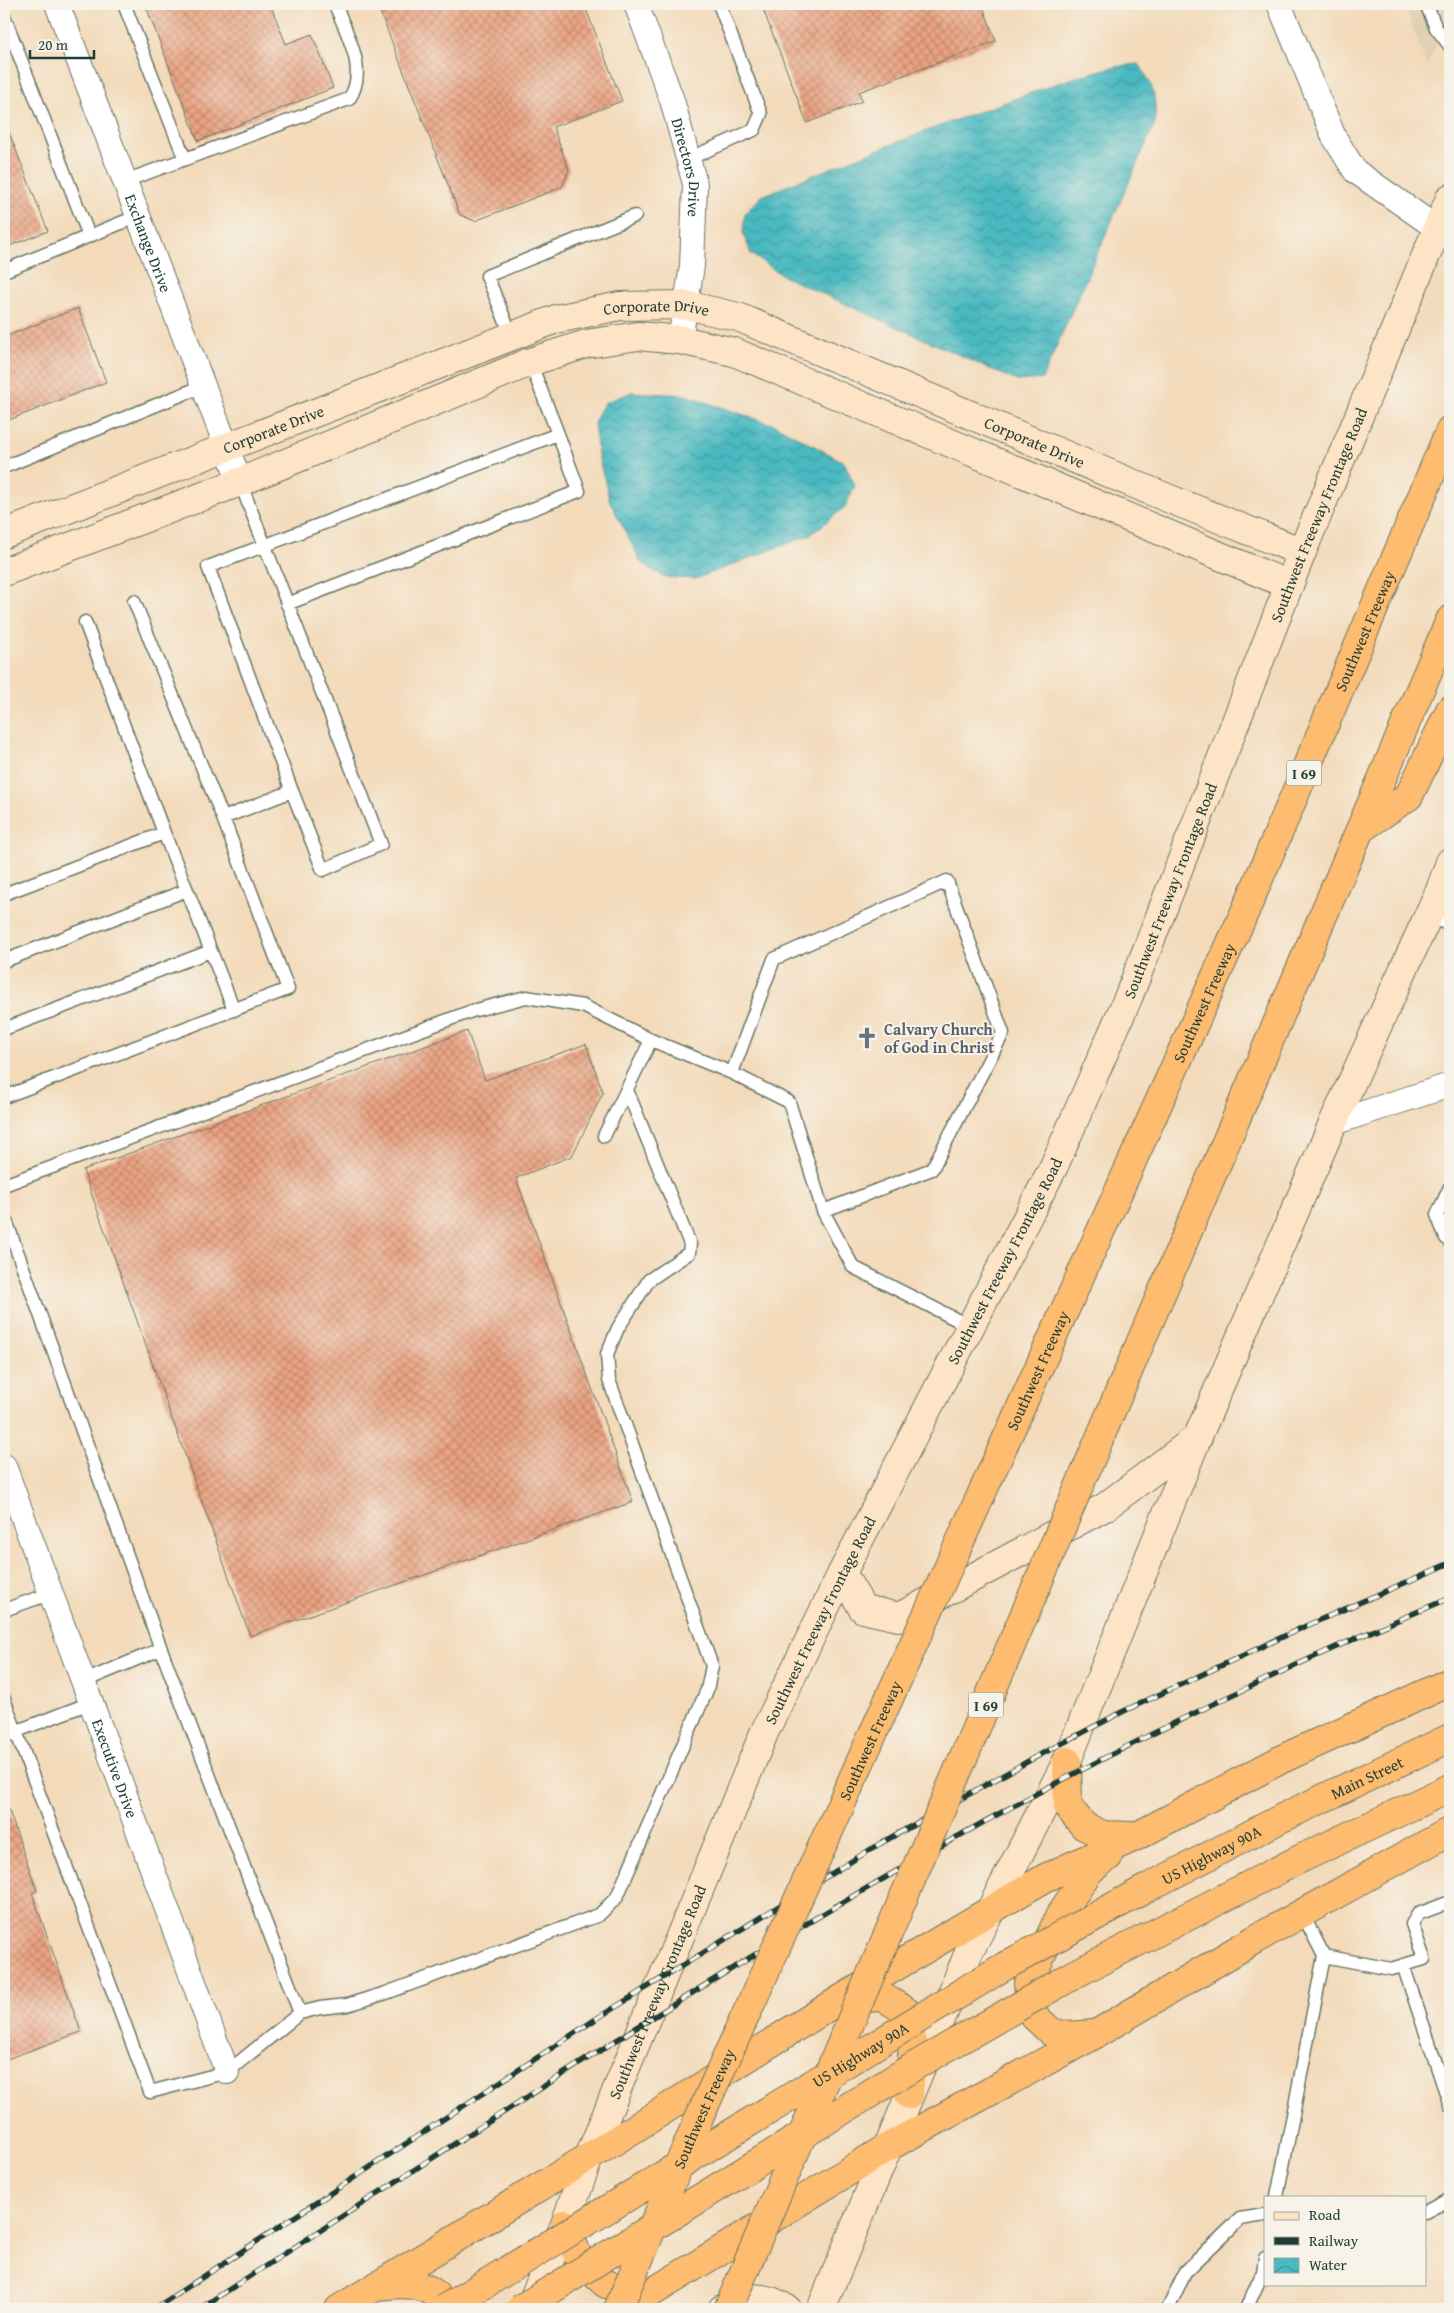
<svg xmlns="http://www.w3.org/2000/svg" width="1454" height="2313" viewBox="0 0 1454 2313" font-family="'Gentium Book Plus',serif">
	<style>
		.built { fill: #e0cfb2 }
		.water { fill: url(#water-waves); stroke: #347b7a }
		.building { fill: url(#building-cross-hatch) }
		.lines { fill: none; stroke-linecap: round; stroke-linejoin: round }
		.lane-casing { stroke: #697463; stroke-width: 15 }
		.street-casing { stroke: #697463; stroke-width: 26 }
		.secondary-casing { stroke: #697463; stroke-width: 30 }
		.highway-casing { stroke: #697463; stroke-width: 30 }
		.lane { stroke: #fff; stroke-width: 12 }
		.street { stroke: #fff; stroke-width: 24 }
		.secondary { stroke: #fee4c6; stroke-width: 28 }
		.highway { stroke: #fdbc70; stroke-width: 28 }
		.rail-casing { stroke: #1f3d34; stroke-width: 5.5 }
		.rail { stroke: #f7f3e8; stroke-width: 4; stroke-dasharray: 11; stroke-linecap: butt }
		.highway-bridge-casing { stroke: #697463; stroke-width: 30; stroke-linecap: butt }
		.highway-bridge { stroke: #fdbc70; stroke-width: 28 }
		.labels { text-anchor: middle; dominant-baseline: central; stroke-width: 4; stroke-linejoin: round; paint-order: stroke }
		.shield { fill: #f7f3e8; stroke: #60746a; stroke-width: 1 }
		.shield-label { font-size: 15px; font-weight: bold; fill: #1f3d34 }
		.street-label { font-size: 16px; fill: #1f3d34; stroke: #f7f3e8 }
		.worship-label { font-size: 16px; font-weight: bold; fill: #5b616d; stroke: #f7f3e8; text-anchor: start }
	</style>
	<defs>
		<pattern id="water-waves" width="16" height="10" patternUnits="userSpaceOnUse" patternTransform="scale(1.25)"><rect width="16" height="10" fill="#4ab9c1"/><path d="M0 5q4-4 8 0t8 0" fill="none" stroke="#3d989e"/></pattern>
		<pattern id="building-cross-hatch" width="8" height="8" patternUnits="userSpaceOnUse" patternTransform="scale(1.25)"><rect width="8" height="8" fill="#eba382"/><path d="M0 0l8 8M0 8l8-8" fill="none" stroke="#be866b"/></pattern>
	</defs>
	<rect width="100%" height="100%" fill="#f7f3e8"/>
	<filter id="ink" filterUnits="userSpaceOnUse"><feTurbulence type="fractalNoise" baseFrequency=".02" numOctaves="2"/><feDisplacementMap in="SourceGraphic" scale="10" xChannelSelector="R" yChannelSelector="G"/><feConvolveMatrix kernelMatrix="1 2 1 2 8 2 1 2 1" color-interpolation-filters="sRGB"/></filter>
	<filter id="wash" filterUnits="userSpaceOnUse"><feTurbulence type="fractalNoise" baseFrequency=".0096" numOctaves="4" result="noise"/><feDisplacementMap in="SourceGraphic" scale="20" xChannelSelector="R" yChannelSelector="G"/><feGaussianBlur stdDeviation="1.12" result="paint"/><feColorMatrix in="noise" values="0 0 0 0 0 0 0 0 0 0 0 0 0 0 0 0 0 1.4 0 .05"/><feComposite in="paint" operator="in"/></filter>
	<g filter="url(#wash)">
		<rect width="100%" height="100%" fill="#f3daba"/>
		<path class="built" d="M1404,4H1450V13L1427,66Z"/>
		<path class="water" d="M1139,64C1154,87 1156,96 1155,123L1042,379L1017,381L785,277L751,254L743,232L745,213L762,196C844,162 927,130 1011,100C1052,86 1095,67 1139,64Z
			M632,392L685,395L777,426L844,462L855,485L845,507L810,535L695,579L663,577L641,562L610,502L598,455L594,423L604,403Z"/>
		<g id="blocks">
			<path class="building" d="M145,4H270L286,44L312,34L333,88L198,141Z
				M377,4H584L622,101L553,127L569,170L562,187L475,221L460,215Z
				M761,4H982L996,41L859,92L862,101L807,123Z
				M4,120L48,231L4,248Z
				M78,308L106,382L4,422V337Z
				M467,1031L485,1080L586,1044L603,1093L572,1156L516,1178L633,1502L250,1636L83,1170Z
				M6,1802L37,1891L32,1893L81,2032L4,2060V1803Z"/>
		</g>
	</g>
	<g filter="url(#ink)">
		<use href="#blocks" fill-opacity="0" stroke="#697463" stroke-width="1"/>
		<g class="lines">
			<g class="lane-casing">
				<path id="lane" d="M124,4L185,159
					M1426,4L1436,28L1450,46
					M4,16L89,236
					M688,159L754,130L761,114L719,4
					M125,181L349,99C369,70 346,33 335,4
					M4,271L138,216
					M512,337L487,276L635,216
					M530,362L558,434
					M4,467L203,386
					M134,601L223,818L292,791L323,870L381,844L240,482
					M287,604L579,491L558,434L208,567L292,791
					M187,890L234,1010
					M4,894L164,833L85,622
					M1428,916L1450,925
					M4,961L187,890L164,833
					M4,1029L211,951
					M732,1073L774,959L947,881L1003,1033L932,1169L823,1211
					M4,1097L288,989L223,818
					M604,1136L651,1040
					M4,1185L472,1011L526,997L583,1006L651,1040L732,1073L789,1102L823,1211L853,1267L971,1327
					M1450,1187L1437,1215L1446,1238L1450,1241
					M4,1215L161,1649L82,1682
					M4,1610L49,1594
					M4,1699L150,2092L227,2072L300,2013L161,1649
					M4,1736L90,1703
					M1324,1956L1391,1969L1424,1959L1412,1924L1418,1914L1450,1902
					M1403,1965L1450,2105
					M300,2013L320,2008L347,2005L386,1993L599,1915L617,1897L707,1690L712,1666L609,1380L607,1354L618,1328L649,1280L689,1253L690,1244L627,1090
					M1277,2197L1324,1956L1302,1913
					M1425,2212L1450,2199
					M1168,2309L1185,2272L1240,2219L1265,2215
					M1246,2309L1263,2272L1265,2258"/>
			</g>
			<g class="street-casing">
				<g id="street">
					<path id="s1" d="M57,4L240,482"/>
					<path id="s2" d="M636,4L672,100L695,184L692,266L680,340"/>
					<path d="M1279,4L1334,137L1355,171L1438,229"/>
					<path d="M1333,1123L1450,1085"/>
					<path id="s3" d="M4,1466L227,2072"/>
				</g>
			</g>
			<g class="secondary-casing">
				<g id="secondary">
					<path id="s4" d="M4,534L556,319L620,306L686,305L738,317L1165,497L1302,552"/>
					<path d="M4,572L240,482L530,362L586,344L638,336L680,340L734,352L1289,585"/>
					<path d="M842,1573L863,1609L899,1617L1105,1507L1198,1437"/>
					<path id="s5" d="M529,2309L565,2224L589,2157L764,1733L842,1573L1054,1166L1128,998L1302,552L1450,198"/>
					<path d="M722,2309C750,2298 760,2292 787,2309"/>
					<path d="M821,2309L969,1952L1067,1761L1198,1436L1333,1123L1440,890L1450,862"/>
				</g>
			</g>
			<g class="highway-casing">
				<g id="highway">
					<path d="M1361,829L1409,796L1450,710"/>
					<path d="M1244,1100L1450,620"/>
					<path id="s6" d="M1154,1113L1247,907L1450,430"/>
					<path d="M1067,1761L1068,1807L1084,1826L1103,1835L1133,1836"/>
					<path id="s7" d="M1284,1817L1450,1738"/>
					<path d="M1302,1858L1450,1788"/>
					<path d="M844,1999L883,1997L906,2011L913,2044L909,2095"/>
					<path d="M1094,2034L1068,2036L1051,2032L1032,2014L1028,1984L1060,1915L1089,1871L1108,1857"/>
					<path d="M565,2224L580,2261L606,2284L648,2295"/>
					<path d="M377,2286C401,2283 436,2280 443,2309"/>
					<path d="M339,2309L589,2157L841,1999L1045,1878L1137,1836L1284,1758L1450,1682"/>
					<path d="M625,2309L888,2147L1096,2034L1254,1940L1450,1831"/>
				</g>
			</g>
			<use href="#lane" class="lane"/>
			<use href="#street" class="street"/>
			<use href="#secondary" class="secondary"/>
			<use href="#highway" class="highway"/>
			<g class="rail-casing">
				<path id="rail" d="M154,2309L596,2019L881,1843L1034,1758L1122,1712L1306,1626L1450,1563
					M199,2309C446,2150 692,1985 948,1842C1110,1751 1279,1669 1450,1598"/>
			</g>
			<use href="#rail" class="rail"/>
			<g class="highway-bridge-casing">
				<g id="highway-bridge">
					<path id="s8" d="M444,2309L1005,1966L1147,1888L1284,1817"/>
					<path d="M520,2309L918,2064L1077,1973L1302,1858"/>
					<path id="s9" d="M618,2309L695,2127L1154,1113"/>
					<path d="M728,2309L1244,1100"/>
				</g>
			</g>
			<use href="#highway-bridge" class="highway-bridge"/>
		</g>
	</g>
	<defs>
		<g id="church-bare" transform="scale(1.725)"><path d="M-1.2-6h2.4v3.5h3.3v2.4h-3.3V6h-2.4V-.1h-3.3v-2.4h3.3Z" fill="#6b7280" stroke="#f7f3e8" stroke-width="2.5" paint-order="stroke"/></g>
	</defs>
	<g fill-rule="evenodd">
		<use href="#church-bare" x="867" y="1038"/>
	</g>
	<g class="labels">
		<g class="shield">
			<rect x="1286.5" y="760.5" width="35" height="25" rx="4"/>
			<rect x="968.5" y="1692.5" width="35" height="25" rx="4"/>
		</g>
		<g class="shield-label">
			<text x="1304" y="773">I 69</text>
			<text x="986" y="1705">I 69</text>
		</g>
		<g class="street-label">
			<text stroke="none"><textPath href="#s2" startOffset="172">Directors Drive</textPath></text>
			<text stroke="none"><textPath href="#s1" startOffset="256">Exchange Drive</textPath></text>
			<text stroke="none"><textPath href="#s4" startOffset="694">Corporate Drive</textPath></text>
			<text stroke="none"><textPath href="#s4" startOffset="289">Corporate Drive</textPath></text>
			<text stroke="none"><textPath href="#s4" startOffset="1099">Corporate Drive</textPath></text>
			<text stroke="none"><textPath href="#s5" startOffset="1962">Southwest Freeway Frontage Road</textPath></text>
			<text stroke="none"><textPath href="#s6" startOffset="526">Southwest Freeway</textPath></text>
			<text stroke="none"><textPath href="#s5" startOffset="1558">Southwest Freeway Frontage Road</textPath></text>
			<text stroke="none"><textPath href="#s6" startOffset="121">Southwest Freeway</textPath></text>
			<text stroke="none"><textPath href="#s5" startOffset="1152">Southwest Freeway Frontage Road</textPath></text>
			<text stroke="none"><textPath href="#s9" startOffset="1028">Southwest Freeway</textPath></text>
			<text stroke="none"><textPath href="#s5" startOffset="748">Southwest Freeway Frontage Road</textPath></text>
			<text stroke="none"><textPath href="#s9" startOffset="622">Southwest Freeway</textPath></text>
			<text stroke="none"><textPath href="#s3" startOffset="322">Executive Drive</textPath></text>
			<text stroke="none"><textPath href="#s7" startOffset="92">Main Street</textPath></text>
			<text stroke="none"><textPath href="#s8" startOffset="892">US Highway 90A</textPath></text>
			<text stroke="none"><textPath href="#s5" startOffset="342">Southwest Freeway Frontage Road</textPath></text>
			<text stroke="none"><textPath href="#s8" startOffset="488">US Highway 90A</textPath></text>
			<text stroke="none"><textPath href="#s9" startOffset="218">Southwest Freeway</textPath></text>
		</g>
		<g class="worship-label">
			<text x="884" y="1029">Calvary Church<tspan x="884" dy="18">of God in Christ</tspan></text>
		</g>
	</g>
	<rect width="1454" height="2313" fill="none" stroke="#f7f3e8" stroke-width="20"/>
	<rect x="1264" y="2196" width="162" height="90" fill="#f7f3e8" stroke="#a1aaa0"/>
	<rect x="1274" y="2212" width="25" height="8" fill="#fee4c6" stroke="#a1aaa0"/>
	<text x="1309" y="2220" font-size="15" fill="#1f3d34">Road</text>
	<rect x="1274" y="2237" width="25" height="8" fill="#1f3d34" stroke="#a1aaa0"/>
	<text x="1309" y="2246" font-size="15" fill="#1f3d34">Railway</text>
	<rect x="1274" y="2258" width="25" height="15" fill="url(#water-waves)" stroke="#a1aaa0"/>
	<text x="1309" y="2270" font-size="15" fill="#1f3d34">Water</text>
	<path d="M30 50v8h64v-8" fill="none" stroke="#1f3d34" stroke-width="2.5"/>
	<text x="38" y="50" font-size="15" fill="#1f3d34" stroke="#f7f3e8" stroke-width="4" paint-order="stroke">20 m</text>
</svg>
